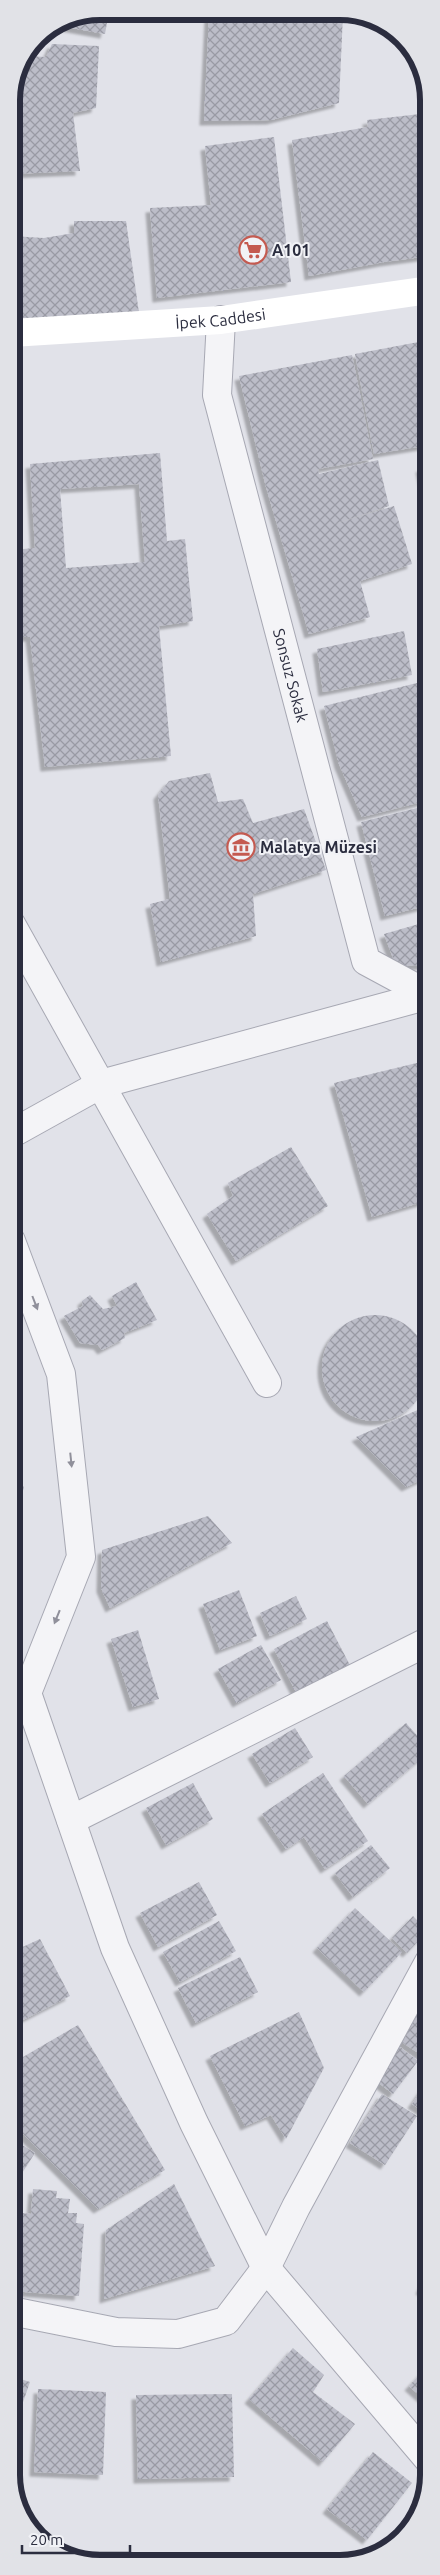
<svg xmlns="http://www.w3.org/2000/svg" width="440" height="2575" viewBox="0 0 440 2575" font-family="Ubuntu,sans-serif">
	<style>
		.building { fill: url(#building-cross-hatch); fill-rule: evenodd; filter: url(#shadow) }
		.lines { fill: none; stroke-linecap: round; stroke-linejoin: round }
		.street-casing { stroke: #a7a8b3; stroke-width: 30 }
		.street { stroke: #f4f4f7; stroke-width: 28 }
		.secondary { stroke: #fff; stroke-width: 28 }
		.oneway { fill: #90909b }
		.labels { text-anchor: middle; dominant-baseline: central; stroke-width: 4; stroke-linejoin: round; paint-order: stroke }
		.poi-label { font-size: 16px; font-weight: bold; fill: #2b2d3f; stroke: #f1f2f6; text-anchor: start }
		.street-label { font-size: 16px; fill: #2b2d3f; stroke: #f1f2f6 }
		.rim { fill: none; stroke: #2b2d3f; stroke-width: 6 }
	</style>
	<defs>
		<pattern id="building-cross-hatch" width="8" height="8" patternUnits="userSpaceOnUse" patternTransform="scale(1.25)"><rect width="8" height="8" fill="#bcbdc8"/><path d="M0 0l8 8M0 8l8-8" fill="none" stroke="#999aa4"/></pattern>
		<filter id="shadow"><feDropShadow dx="-4.5" dy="4.5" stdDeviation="1" flood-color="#0004"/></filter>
	</defs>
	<rect width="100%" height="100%" fill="#e1e2e9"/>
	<path class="building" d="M343,14L339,103L271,120L204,121L209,16Z
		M108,17L105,34L55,25L66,18Z
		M52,44L99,46L96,108L73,113L80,171L11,174V94L29,56L46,57Z
		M429,113V256L384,262L309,276L292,140L368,127L367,120Z
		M274,137L291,282L157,298L150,208L211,205L205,146Z
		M74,221H126L139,313L51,323L11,318V236L44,238L74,233Z
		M429,340V445L374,454L355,354Z
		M352,355L373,459L318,469L319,474L378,460L389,506L328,526L394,506L412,564L360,581L370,617L309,634L266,487L239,376Z
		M160,453L167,541L185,539L193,621L159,626L171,756L45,767L30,637H15L11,588V550L35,548L30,464ZM139,484L145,562L66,568L60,489Z
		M429,466V504H428L420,468Z
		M404,631L412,675L323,692L317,649Z
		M429,680V800L362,817L339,764L324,706Z
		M210,773L218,802L243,799L253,823L304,809L326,870L253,894L256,936L161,962L150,904L170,899L158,795L169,781Z
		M429,805V905L385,916L361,822Z
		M429,921V965L396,966L384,934Z
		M429,1060V1188L420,1156L429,1200L372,1217L334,1083Z
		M291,1147L328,1206L236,1261L207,1214L233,1196L228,1183Z
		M136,1282L157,1320L124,1333L125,1338L102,1350L98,1345L80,1343L64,1316L83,1306L82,1301L90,1295L103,1309L117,1306L112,1296Z
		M322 1368a53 53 0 1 1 106 0a53 53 0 1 1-106 0Z
		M429,1405V1476L406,1487L356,1437Z
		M11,1433L17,1452L11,1461Z
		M11,1461L24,1488L18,1503L11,1504Z
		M208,1516L232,1543L110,1608L101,1588L102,1550Z
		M17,1545L23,1594H16L18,1636L11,1644V1546Z
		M239,1590L257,1636L220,1650L203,1604Z
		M296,1596L307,1619L270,1636L260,1613Z
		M327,1621L353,1671L299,1698L274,1649Z
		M138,1630L159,1699L133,1707L111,1639Z
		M261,1645L281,1680L237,1703L218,1669Z
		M406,1723L429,1749V1752L368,1804L344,1776Z
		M295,1728L313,1757L270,1783L252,1754Z
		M323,1773L368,1841L325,1869L304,1837L286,1849L262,1814Z
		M193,1783L213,1819L166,1845L146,1808Z
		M11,1834L20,1841V1889L11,1898Z
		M371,1845L390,1868L353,1897L335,1873Z
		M199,1882L217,1915L158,1947L140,1913Z
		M355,1908L402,1952L364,1992L317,1948Z
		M413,1916L428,1931L407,1953L392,1938Z
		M219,1921L236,1951L180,1982L163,1952Z
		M40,1939L70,1996L11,2026V1956L16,1950Z
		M240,1957L258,1992L196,2023L178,1988Z
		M429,1992V2060L397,2039Z
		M299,2012L324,2068L286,2139L271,2115L245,2126L210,2056Z
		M78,2025L165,2170L98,2209L11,2122V2064Z
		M395,2043L418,2061L393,2094L370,2076Z
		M429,2079V2115L412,2104Z
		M382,2094L417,2116L385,2165L350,2143Z
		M11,2138L35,2153L11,2190Z
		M174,2184L215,2266L104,2299L106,2230Z
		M33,2189L57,2191L56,2198L70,2199L68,2213H77L76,2223L84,2224L79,2296L11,2291V2239L20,2240L22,2213L31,2214Z
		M429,2271V2294L420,2290Z
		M293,2348L324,2375L313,2392L355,2424L323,2462L249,2399Z
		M429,2365V2404L409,2386Z
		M11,2376L30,2382L12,2434H11Z
		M38,2389L106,2392L103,2475L34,2472Z
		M232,2394L234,2477L138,2479L136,2395Z
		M373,2452L412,2483L367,2540L327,2509Z"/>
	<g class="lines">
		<g class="street-casing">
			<g id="street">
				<path id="s1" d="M221,320L217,395L366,961L429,995"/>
				<path d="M11,924L267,1383"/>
				<path d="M11,1134L101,1084L429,995"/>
				<path d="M11,1241L61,1374L81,1557L27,1693L11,1713"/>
				<path d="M27,1693L115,1948L194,2123L266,2268L429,2460"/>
				<path d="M71,1820L429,1641"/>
				<path d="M11,2311L116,2332L178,2334L226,2321L266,2268L296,2207L429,1962"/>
			</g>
		</g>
		<use href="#street" class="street"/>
		<path class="secondary" id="s2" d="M11,333L221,320L429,290"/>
	</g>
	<defs><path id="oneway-solid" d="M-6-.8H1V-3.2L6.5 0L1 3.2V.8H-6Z" transform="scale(1.25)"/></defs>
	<g class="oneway">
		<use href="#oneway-solid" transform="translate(35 1303) rotate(69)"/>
		<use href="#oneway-solid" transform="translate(71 1460) rotate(84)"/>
		<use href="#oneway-solid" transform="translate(57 1617) rotate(112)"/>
	</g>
	<defs>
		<g id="supermarket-ring" transform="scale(1.4375)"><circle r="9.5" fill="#f1f2f6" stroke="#c45a50" stroke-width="1.5"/><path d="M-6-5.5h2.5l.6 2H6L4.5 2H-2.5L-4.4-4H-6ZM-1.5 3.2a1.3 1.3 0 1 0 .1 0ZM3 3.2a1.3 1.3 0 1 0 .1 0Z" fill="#c45a50"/></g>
		<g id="museum-ring" transform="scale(1.4375)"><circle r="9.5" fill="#f1f2f6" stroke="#c45a50" stroke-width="1.5"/><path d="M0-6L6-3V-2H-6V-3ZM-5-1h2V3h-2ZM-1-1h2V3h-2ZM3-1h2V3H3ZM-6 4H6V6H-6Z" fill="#c45a50"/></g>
	</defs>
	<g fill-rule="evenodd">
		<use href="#supermarket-ring" x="253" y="250"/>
		<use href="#museum-ring" x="241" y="847"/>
	</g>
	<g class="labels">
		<g class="poi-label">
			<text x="272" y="250">A101</text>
			<text x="260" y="847">Malatya Müzesi</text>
		</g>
		<g class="street-label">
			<text stroke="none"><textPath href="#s2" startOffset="210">İpek Caddesi</textPath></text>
			<text stroke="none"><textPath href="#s1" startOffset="365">Sonsuz Sokak</textPath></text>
		</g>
	</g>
	<path d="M0 0H440V2575H0ZM100 20H340A80 80 0 0 1 420 100V2475A80 80 0 0 1 340 2555H100A80 80 0 0 1 20 2475V100A80 80 0 0 1 100 20Z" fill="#e1e2e7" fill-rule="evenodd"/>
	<path class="rim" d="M100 20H340A80 80 0 0 1 420 100V2475A80 80 0 0 1 340 2555H100A80 80 0 0 1 20 2475V100A80 80 0 0 1 100 20Z"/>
	<path d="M22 2545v8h108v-8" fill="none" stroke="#2b2d3f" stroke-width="2.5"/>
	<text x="30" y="2545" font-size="15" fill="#2b2d3f" stroke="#f1f2f6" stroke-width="4" paint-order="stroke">20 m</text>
</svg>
